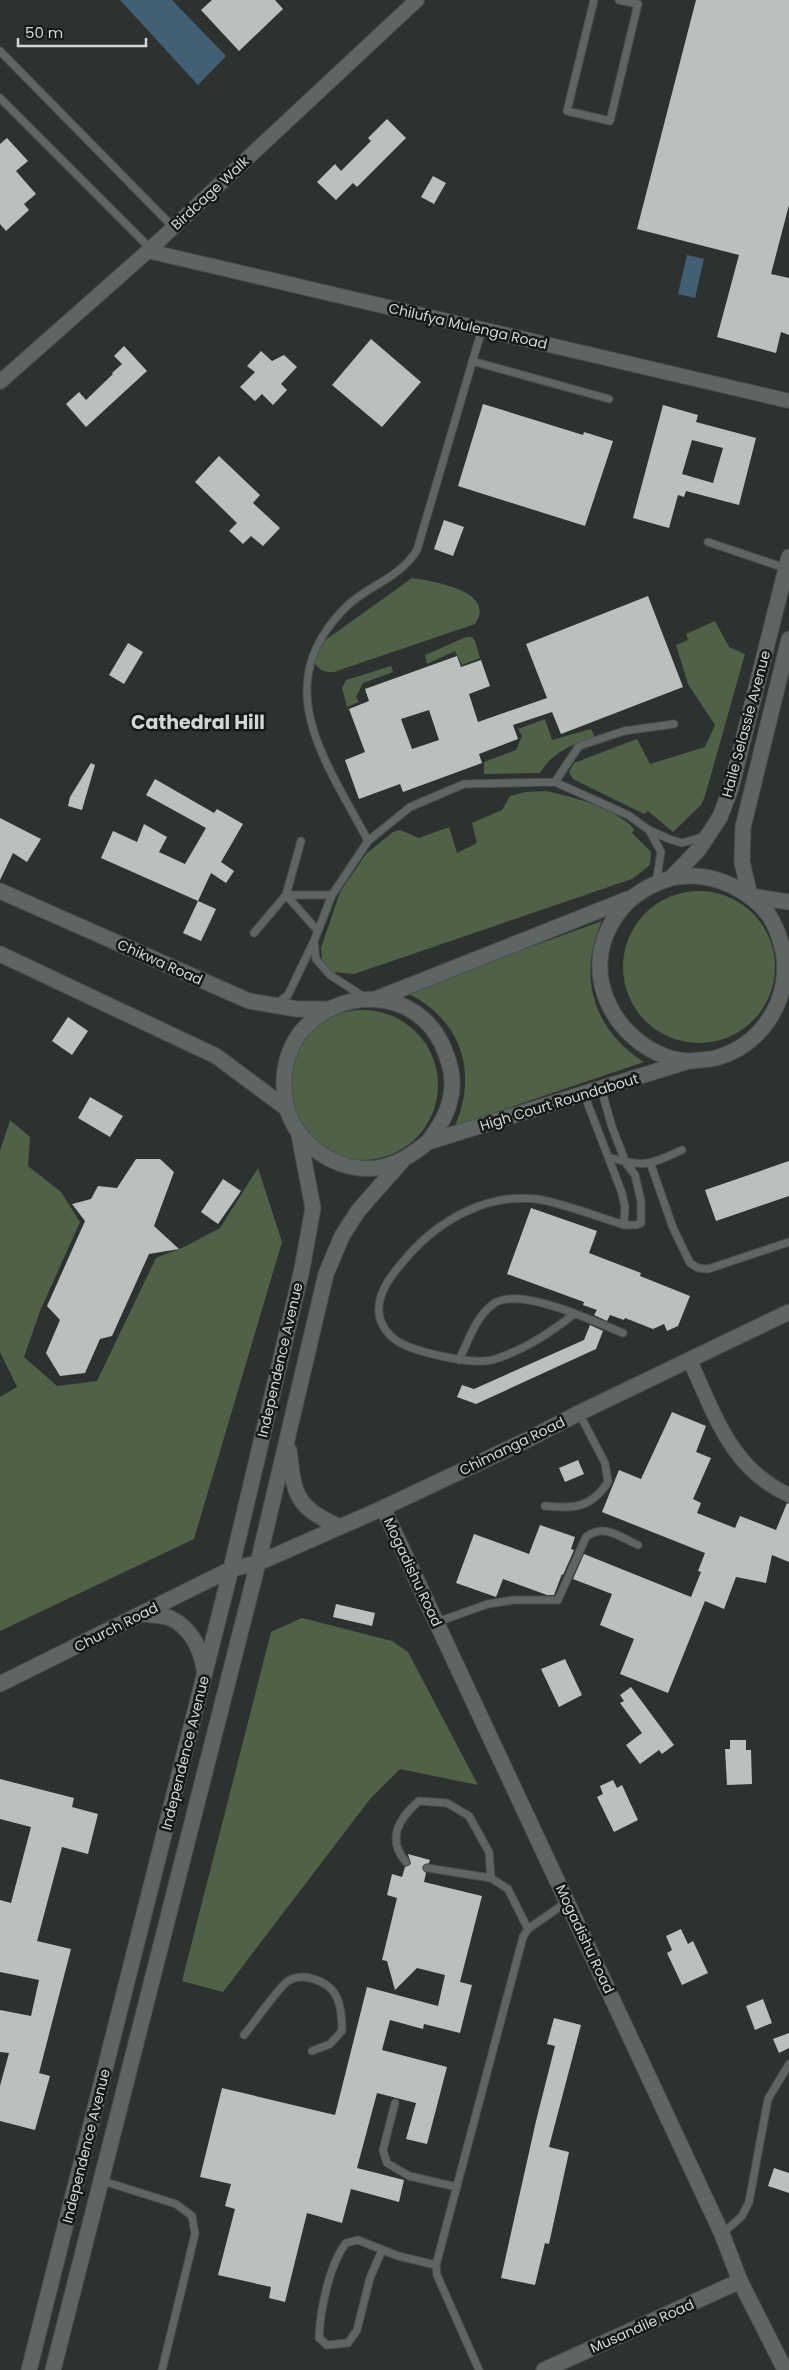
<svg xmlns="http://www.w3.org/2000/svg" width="789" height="2370" viewBox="0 0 789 2370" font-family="Poppins,sans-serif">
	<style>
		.green { fill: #4f6146 }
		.water { fill: #435f74 }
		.building { fill: #bac0bd; fill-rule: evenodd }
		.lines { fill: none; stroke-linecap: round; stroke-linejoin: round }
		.lane-casing { stroke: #4a4f4e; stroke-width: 9 }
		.street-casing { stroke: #4a4f4e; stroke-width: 16 }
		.secondary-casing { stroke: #4a4f4e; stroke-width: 17 }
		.lane { stroke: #5f6565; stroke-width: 7 }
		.street { stroke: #5f6565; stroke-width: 14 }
		.secondary { stroke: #5f6565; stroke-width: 15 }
		.labels { text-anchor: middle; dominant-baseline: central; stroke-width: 5; stroke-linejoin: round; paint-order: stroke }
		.street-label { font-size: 14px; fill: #d3d6d6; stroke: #171919 }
		.district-label { font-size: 19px; font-weight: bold; fill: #d3d6d6; stroke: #171919 }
	</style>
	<rect width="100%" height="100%" fill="#2d3231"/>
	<path class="green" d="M412,578C432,581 498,591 475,624L334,672C325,673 319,670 314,662L320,644Z
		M715,621L729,647L745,654L705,796L701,805L673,832L648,811L644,814L573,779L569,772L574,763L637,739L650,764L705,747L715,725L688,684L676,645L688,640L686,634Z
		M466,637H472L475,641L480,658L462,665L455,651L427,664L425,655Z
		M391,666L393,672L363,683L356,697L359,702L347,707L342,688L346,680Z
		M545,719L552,740L591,729L595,737C572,745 553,751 540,773L484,774V762L516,750L522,736L518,729Z
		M546,791C571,796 618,809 634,829L632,833L651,852L650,865L632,879L354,974L333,972L322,963L321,948L340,892L366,854L393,832L400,830L419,838L449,827L457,853L477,843L472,823L502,810L510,796L525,792Z
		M623 967a76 76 0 1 1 152 0a76 76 0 1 1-152 0Z
		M602,921C577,976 593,1030 644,1062L455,1126C479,1070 460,1018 405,992Z
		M288 1085a75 75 0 1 1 150 0a75 75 0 1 1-150 0Z
		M10,1120L30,1137L28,1166L61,1192L80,1222L40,1311L24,1357L57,1386L97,1381L156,1258L184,1247L220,1228L258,1168L282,1242L194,1539L0,1631V1397L17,1387L0,1352V1151Z
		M302,1618L392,1641L408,1652L478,1785L400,1769L370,1799L223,1992L182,1981L271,1632Z"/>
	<path class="water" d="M120,0H172L226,56L198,85Z
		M687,255L704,259L695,298L678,294Z"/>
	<path class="building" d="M212,0H275L283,9L239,51L201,10Z
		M696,0H789V205L771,274L789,278V335L781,332L776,353L717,337L739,255L637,229Z
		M387,119L406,138L357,187L353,183L336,200L317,182L335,164L341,171L371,141L368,138Z
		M7,138L28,161L16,171L36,194L24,204L29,210L6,231L0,224V144Z
		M433,176L446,183L434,204L421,197Z
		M371,339L421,382L382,427L332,385Z
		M124,346L147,371L86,427L66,404L79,392L86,400L113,374L112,373L122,364L114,356Z
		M261,351L272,361L284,355L297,367L281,384L287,390L273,405L262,394L255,401L240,387L255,372L247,366Z
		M483,404L583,435L584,432L613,441L585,526L458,486Z
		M663,405L698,415L696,422L756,438L739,505L686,491L684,497L678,495L669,528L633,518ZM692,440L723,448L713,483L682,474Z
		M219,456L260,495L253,503L280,528L263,546L251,536L243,544L229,531L237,523L195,482Z
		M444,520L464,527L453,556L434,549Z
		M648,596L683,687L561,734L552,712L513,725L518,739L479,754L482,763L403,792L400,784L359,799L345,760L365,752L349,709L369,701L365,689L457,656L461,667L481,660L490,686L469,694L478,722L547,698L526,644ZM429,710L439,740L412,749L401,719Z
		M128,643L143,652L124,684L109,675Z
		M91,763L95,765L82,810L68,806L70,797Z
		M155,779L214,813L217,809L243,824L221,862L234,871L226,883L211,873L198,901L101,858L113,831L137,842L144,824L167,837L159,852L185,864L206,828L146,795Z
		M0,818L41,839L27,862L13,853L0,880Z
		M198,901L216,909L201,941L183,933Z
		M68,1017L88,1031L72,1055L52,1041Z
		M90,1097L123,1116L110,1137L78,1118Z
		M136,1159H160L174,1172L154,1226L179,1249L149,1254L112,1336L100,1339L85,1373L60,1376L46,1353L60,1320L47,1306L85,1221L72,1204L91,1199L98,1186L117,1188Z
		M789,1161V1196L716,1221L705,1190Z
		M223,1179L241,1191L218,1224L201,1212Z
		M531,1208L597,1231L589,1253L641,1273L640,1276L690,1296L678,1326L667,1331L664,1324L653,1329L625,1318L624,1320L610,1315L607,1321L594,1315L597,1310L583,1305L584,1302L507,1274Z
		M590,1325L603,1331L596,1349L476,1404L457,1397L462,1385L474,1389L584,1340Z
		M672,1412L706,1426L696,1452L711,1458L693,1499L701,1503L697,1513L735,1528L740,1516L776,1530L787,1503L789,1504V1562L772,1555L766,1583L736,1577L724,1609L705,1601L668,1693L620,1674L634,1639L600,1625L612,1594L573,1579L584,1554L691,1597L701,1572L698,1571L705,1553L602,1512L619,1470L641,1479Z
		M578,1460L584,1474L565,1482L559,1468Z
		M540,1525L575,1537L571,1549L574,1550L563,1575L562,1574L554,1595H547L503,1579L496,1597L456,1583L474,1534L529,1554Z
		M336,1604L375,1613L372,1626L333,1617Z
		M565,1659L582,1695L559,1707L541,1669Z
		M631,1687L674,1745L662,1754L659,1750L640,1764L626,1745L642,1733L620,1703L624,1701L620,1695Z
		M730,1740H746V1750H751L752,1784L727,1785L725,1749H730Z
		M0,1779L74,1798L72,1807L98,1814L88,1854L62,1847L37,1941L71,1949L39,2073L50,2076L35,2130L0,2121V2086L9,2053L0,2052V2010L31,2016L39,1980L0,1972V1900L11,1903L31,1827L0,1819Z
		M613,1780L617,1788L622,1785L638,1820L614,1832L597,1797L603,1794L600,1786Z
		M408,1854L430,1860L429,1863L422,1867L426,1873L424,1882L482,1896L460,1982L472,1985L460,2033L424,2024L423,2029L390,2020L382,2050L447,2067L427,2144L406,2139L416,2103L377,2093L357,2168L404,2180L399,2202L351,2189L342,2223L307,2213L285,2302L269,2298L271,2287L218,2275L235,2209L225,2206L231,2184L200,2177L222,2088L335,2115L367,1987L438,2006L445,1975L417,1968L395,1990L387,1961L382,1960L397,1898L387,1895L392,1874L402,1877L405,1867L411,1864Z
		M681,1929L688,1944L693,1941L708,1973L682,1985L667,1953L672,1950L666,1936Z
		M763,1999L772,2023L755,2030L746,2006Z
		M554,2018L581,2025L549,2147L569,2152L549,2244L545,2243L535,2285L501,2278L536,2121L555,2046L547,2044Z
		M789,2033V2048L779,2053L773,2039Z
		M774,2168L789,2173V2193L768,2186Z"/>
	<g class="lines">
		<g class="lane-casing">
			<path id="lane" d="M594,0L567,111L610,121L638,4L619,0
				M0,51L173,227
				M0,98L150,248
				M472,361L609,399
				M708,542L788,569
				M555,782L579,746L624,731L674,724
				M649,830L661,852L656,883
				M368,841C327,762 266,686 346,607C368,585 399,579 417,550L482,329
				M318,931L286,895H332
				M254,933L286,895L301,841
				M314,942L316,959L330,975L364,997
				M276,1004L288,995L314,941L332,895L368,841L410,807L464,784L555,782L628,815L649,830L669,839L682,843L705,836
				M584,1094L622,1193L625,1207L624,1225
				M608,1157C644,1168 649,1165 682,1150
				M651,1165L673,1228L690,1263L698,1268L708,1269L789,1242
				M574,1314C549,1334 523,1351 492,1360C472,1365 414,1352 397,1341C388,1335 380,1324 379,1313C377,1291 394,1272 407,1257C439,1220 487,1193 537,1199C562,1203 599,1217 624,1225H636L641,1223V1201L635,1175L626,1163L612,1127L601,1088
				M459,1360C468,1342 475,1318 492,1305C517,1284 595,1322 623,1333
				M545,1506C574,1509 591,1508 608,1482L605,1463L579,1413
				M437,1622L488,1604L514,1600H558L586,1537C604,1523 620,1537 638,1545
				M406,1862C386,1839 399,1818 419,1801L447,1803L469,1816L489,1852L491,1878
				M427,1868L491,1878L508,1889L528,1929
				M244,2035C254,2023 278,1988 288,1981C294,1977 304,1976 310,1978C339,1985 342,2005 342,2031L330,2044L312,2051
				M395,2103L383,2150L387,2163L409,2176L457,2187
				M103,2181L176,2204L192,2216L195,2234L162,2370
				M722,2234L742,2216L749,2202L768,2099L789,2064
				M382,2250L370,2278L357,2330L348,2343L327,2345L319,2338C320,2311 329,2265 346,2243L358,2240L398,2256L436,2265
				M479,2370L437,2275L436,2265L523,1937L528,1929L568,1901"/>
		</g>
		<g class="street-casing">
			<path id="street" d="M148,251L789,401
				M0,382L148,251L417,0
				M690,1361C715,1415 731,1469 789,1495"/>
		</g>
		<g class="secondary-casing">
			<path id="secondary" d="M673,876L699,849L720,817L731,788L789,557
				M0,891L249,1001L297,1009H326
				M750,896L742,862L743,827L789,639
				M750,896L789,902
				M0,954L216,1056L286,1108
				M376,999L628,899
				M428,1142C439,1127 448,1114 451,1095C454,1082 451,1067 446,1054C426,996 359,983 313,1020C289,1039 281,1069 285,1098C290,1142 338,1176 382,1167C400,1163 414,1153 428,1142L689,1061C698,1060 708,1060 716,1058C761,1045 789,1003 784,956C781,941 777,926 768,914C753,895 727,880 704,877C684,874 670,877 653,885C633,894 620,907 610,926C582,977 615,1039 667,1057C674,1060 682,1060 689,1061
				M289,1450C294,1496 296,1507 340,1527
				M383,1508L722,2234L740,2281L785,2370
				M142,1614C150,1615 162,1615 170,1618C190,1627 201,1648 204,1669
				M0,1684L231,1569L258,1563L383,1508L525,1441L579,1413L789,1312
				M29,2370L231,1569L302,1269L313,1208L299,1135
				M53,2370L258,1563L326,1274L342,1236L358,1211L402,1161
				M544,2370L740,2281"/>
		</g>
		<use href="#lane" class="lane"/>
		<use href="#street" class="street"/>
		<use href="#secondary" class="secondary"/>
	</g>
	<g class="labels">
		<g class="street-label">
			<text transform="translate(210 193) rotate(-43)">Birdcage Walk</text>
			<text transform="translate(468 326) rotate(13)">Chilufya Mulenga Road</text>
			<text transform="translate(746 724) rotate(-75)">Haile Selassie Avenue</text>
			<text transform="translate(160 962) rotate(24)">Chikwa Road</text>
			<text transform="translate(559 1102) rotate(-17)">High Court Roundabout</text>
			<text transform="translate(280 1360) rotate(-77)">Independence Avenue</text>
			<text transform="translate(512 1446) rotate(-26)">Chimanga Road</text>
			<text transform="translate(413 1572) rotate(65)">Mogadishu Road</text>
			<text transform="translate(116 1627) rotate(-27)">Church Road</text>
			<text transform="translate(185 1753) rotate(-76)">Independence Avenue</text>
			<text transform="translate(585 1939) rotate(65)">Mogadishu Road</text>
			<text transform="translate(86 2146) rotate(-76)">Independence Avenue</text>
			<text transform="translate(642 2326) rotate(-24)">Musandile Road</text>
		</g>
		<g class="district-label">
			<text x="198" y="722">Cathedral Hill</text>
		</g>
	</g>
	<path d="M18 38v8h128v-8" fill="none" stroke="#d3d6d6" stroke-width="2.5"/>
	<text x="25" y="38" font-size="15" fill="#d3d6d6" stroke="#171919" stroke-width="4" paint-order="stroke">50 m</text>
</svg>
